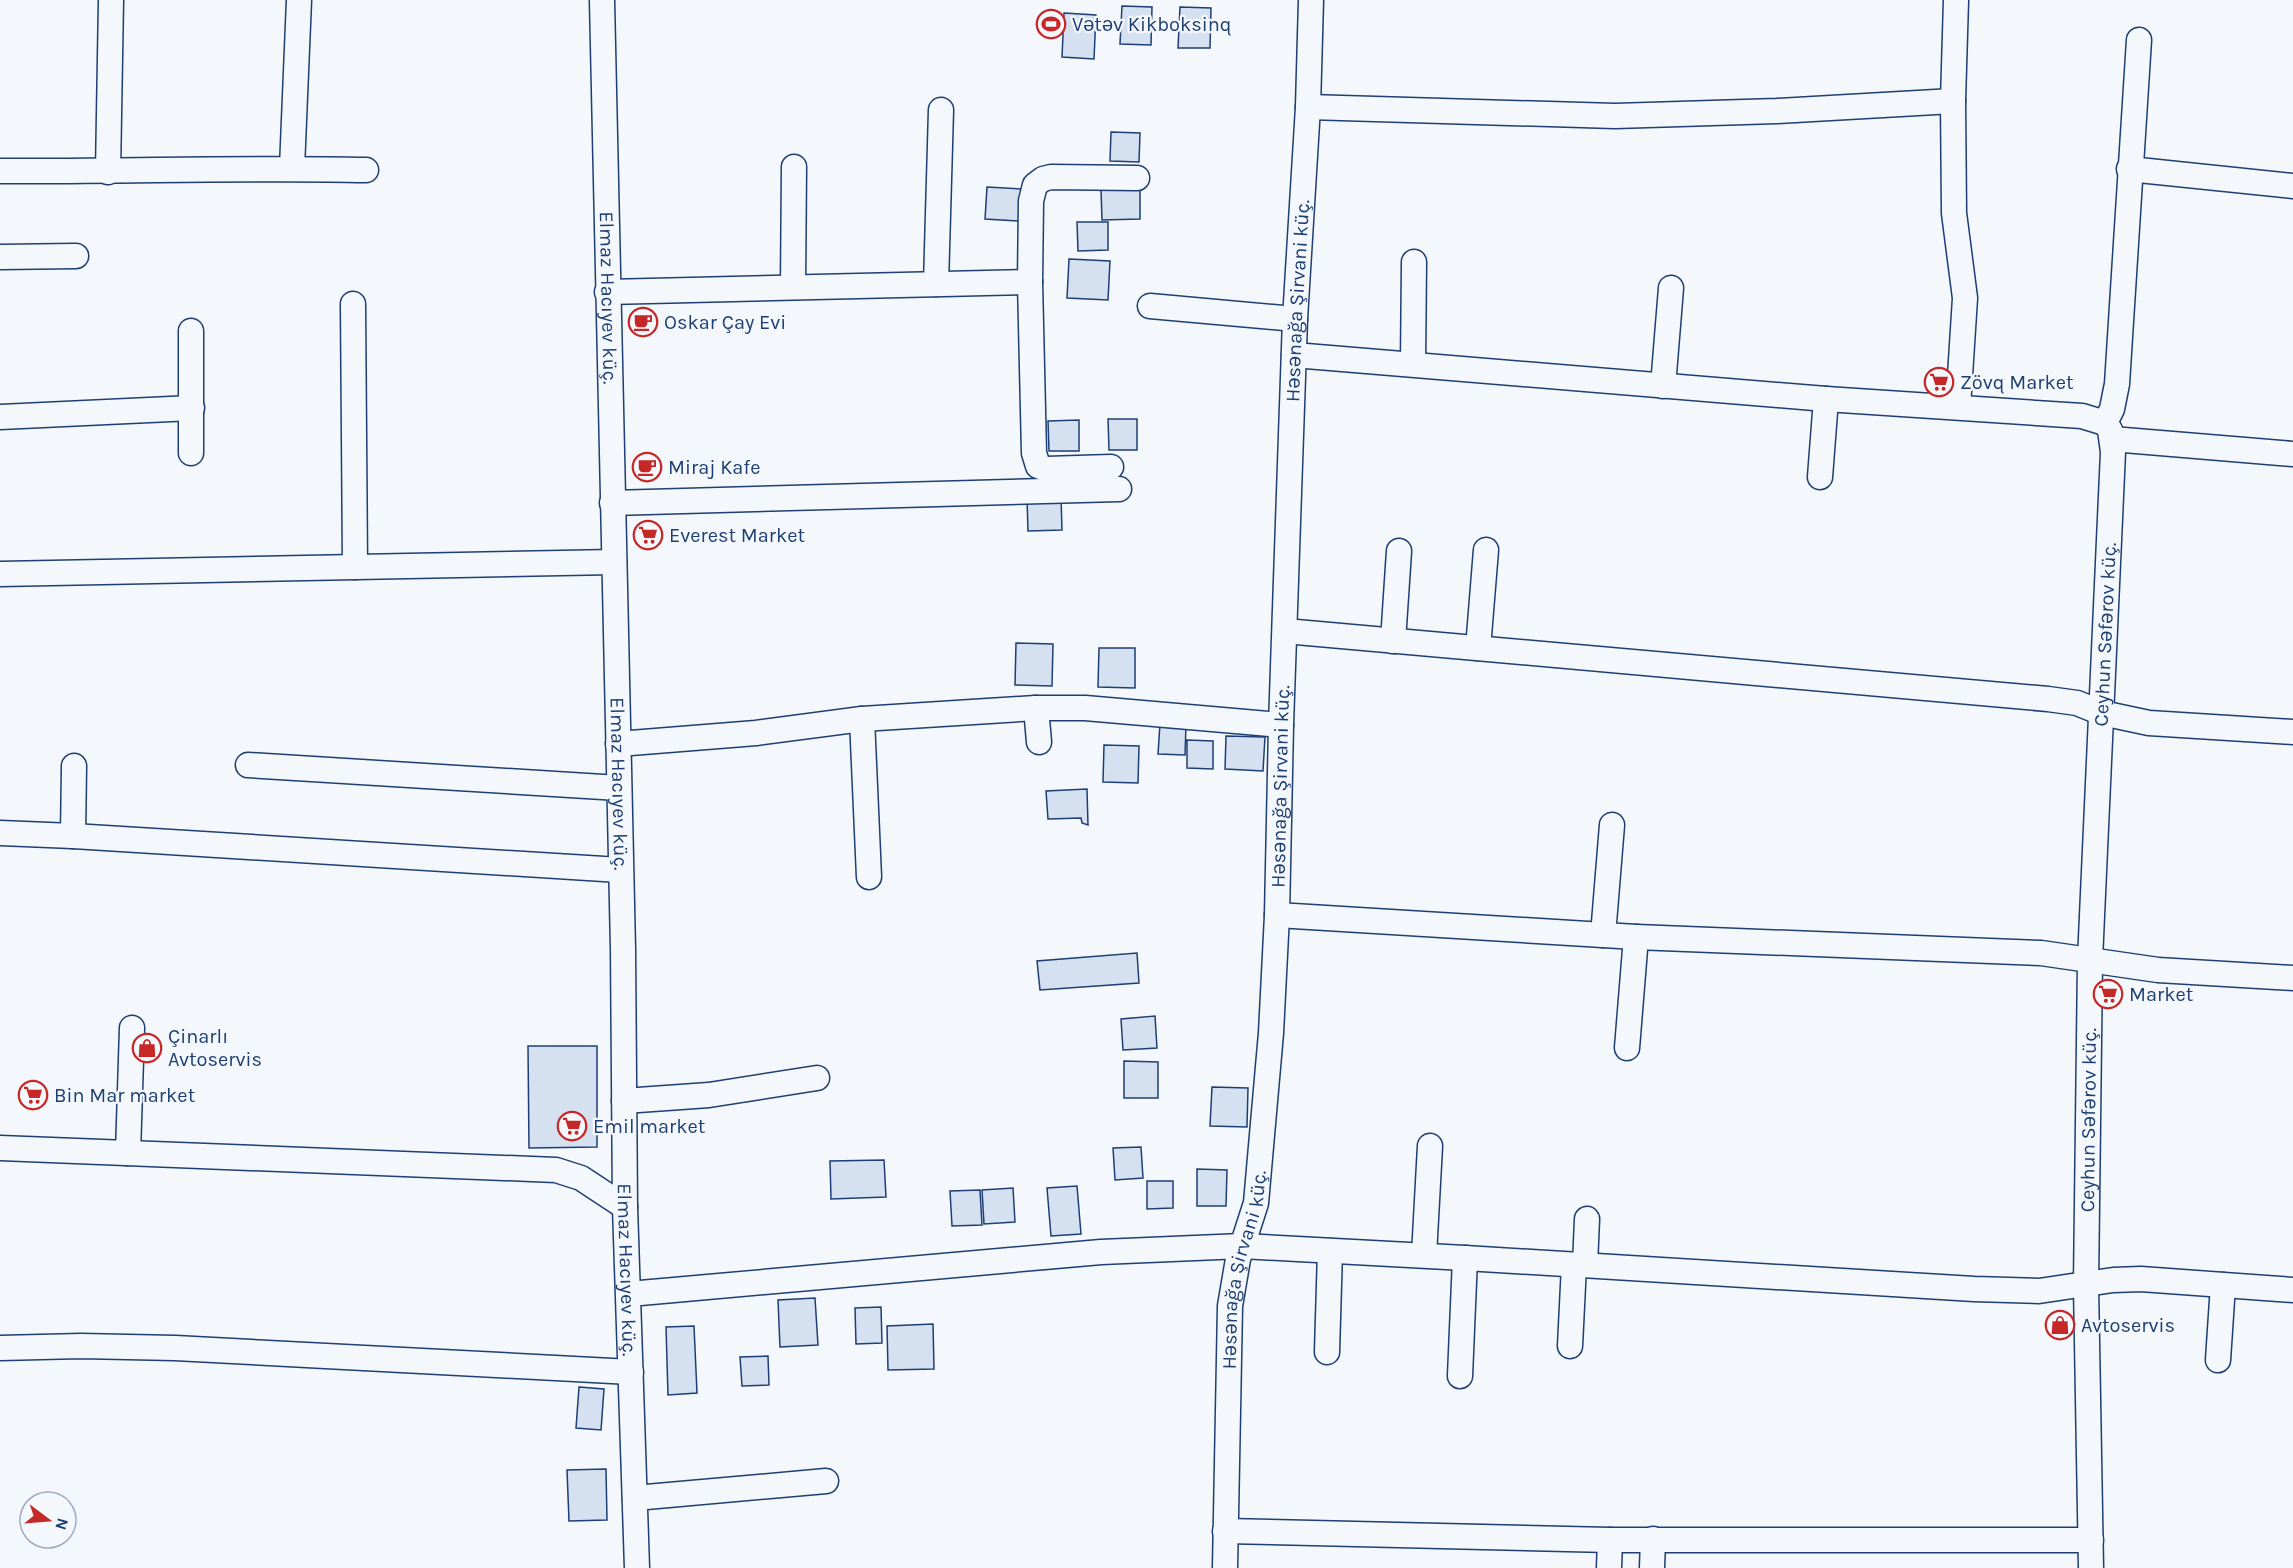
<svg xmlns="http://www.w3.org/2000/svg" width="2293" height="1568" viewBox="0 0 2293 1568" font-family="Karla,sans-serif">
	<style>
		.building { fill: #d5e0f0; stroke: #1d3f73; stroke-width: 1.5 }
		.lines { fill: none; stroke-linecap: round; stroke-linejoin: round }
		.minor-casing { stroke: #1d3f73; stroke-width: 27 }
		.minor { stroke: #f4f7fb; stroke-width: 24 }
		.labels { text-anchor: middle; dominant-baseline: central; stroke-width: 4.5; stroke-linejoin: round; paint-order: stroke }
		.poi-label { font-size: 20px; fill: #1d3f73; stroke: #f4f7fb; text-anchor: start }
		.street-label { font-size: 20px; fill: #1d3f73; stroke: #f4f7fb }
	</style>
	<rect width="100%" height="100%" fill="#f4f7fb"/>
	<path class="building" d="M1122,6L1152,7L1151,45L1120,44Z
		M1180,7L1211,8L1210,48H1178Z
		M1064,13L1096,15L1094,59L1062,57Z
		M1111,132L1140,133L1139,162L1110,161Z
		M987,187L1021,189L1019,221L985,219Z
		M1140,189V219L1102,220L1101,190Z
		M1077,222H1108V250L1078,251Z
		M1069,259L1110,261L1108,300L1067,298Z
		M1108,419H1137V450H1109Z
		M1079,420V451H1049L1048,421Z
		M1061,497L1062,530L1028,531L1027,498Z
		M1016,643L1053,644L1052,686L1015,685Z
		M1099,648H1135V688L1098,687Z
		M1160,724L1186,725L1185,755L1158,754Z
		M1226,736L1265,737L1263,771L1225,769Z
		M1187,740L1213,741V769L1187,768Z
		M1104,745L1139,746L1138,783L1103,782Z
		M1087,789L1088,825L1082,823L1081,818L1048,819L1046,791Z
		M1137,953L1139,983L1040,990L1037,961Z
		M1155,1016L1157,1048L1123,1050L1121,1019Z
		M528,1046H597V1147L529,1148Z
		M1124,1061L1158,1062V1098H1124Z
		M1212,1087L1248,1088L1247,1127L1210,1126Z
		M1141,1147L1143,1178L1115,1180L1113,1148Z
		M884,1160L886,1197L831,1199L830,1161Z
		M1197,1169L1227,1170L1226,1206H1197Z
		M1147,1181H1173V1208L1147,1209Z
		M1077,1186L1081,1234L1051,1236L1047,1188Z
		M1013,1188L1015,1222L984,1224L982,1190Z
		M980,1190L982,1225L952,1226L950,1191Z
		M815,1298L818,1345L780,1347L778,1300Z
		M881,1307L882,1343L856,1344L855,1308Z
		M933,1324L934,1369L888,1370L887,1326Z
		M694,1326L697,1393L668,1395L666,1327Z
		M768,1356L769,1385L742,1386L740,1357Z
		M579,1387L604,1389L601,1430L576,1428Z
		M606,1469L607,1520L569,1521L567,1470Z"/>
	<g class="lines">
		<g class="minor-casing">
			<g id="minor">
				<path id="s1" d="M602,0L623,949L625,1207L637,1568"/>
				<path d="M1956,0L1953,101L1954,213L1965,298L1958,407"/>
				<path d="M1308,107L1615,116L1777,111L1953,101"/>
				<path d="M292,168L299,0"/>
				<path d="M2129,169L2293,186"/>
				<path d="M0,171C122,172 244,167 366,170"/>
				<path d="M108,172L111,0"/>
				<path d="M0,257L76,256"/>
				<path d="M936,284L941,110"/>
				<path d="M793,287L794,167"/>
				<path d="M607,292L1030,282"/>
				<path d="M353,304L355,567"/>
				<path d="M1150,306L1295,319"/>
				<path d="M191,331V453"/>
				<path d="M1294,355L1826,399L2082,416L2105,423"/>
				<path d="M1413,364L1414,262"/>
				<path d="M1663,386L1671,288"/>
				<path d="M0,417L192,408"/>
				<path d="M2105,423L2112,409L2117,384L2139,40"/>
				<path d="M2112,439L2293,454"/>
				<path d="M1111,467L1046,469L1038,466L1034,453L1030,282L1031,201L1035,185L1043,179L1051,177L1137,178"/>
				<path d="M1820,477L1826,399"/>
				<path d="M612,503L1119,489"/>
				<path d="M0,574L614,562"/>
				<path d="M1285,631L2048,699L2077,703L2102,713L2149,723L2293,732"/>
				<path d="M1393,641L1399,551"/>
				<path d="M1478,648L1486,550"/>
				<path d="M1036,708L1039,742"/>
				<path d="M862,719L869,877"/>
				<path d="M618,744L756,733L862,719L1036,708H1085L1281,725"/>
				<path d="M248,765L619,788"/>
				<path d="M0,833L73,836L620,870"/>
				<path d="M73,836L74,766"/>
				<path d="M1277,915L1636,937L2041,953L2158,970L2293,978"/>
				<path d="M1603,935L1612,825"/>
				<path d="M1627,1048L1636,937"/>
				<path d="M624,1101L709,1095L817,1078"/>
				<path d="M0,1148L556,1170L581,1178L625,1207"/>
				<path d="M128,1153L132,1028"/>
				<path d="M1424,1255L1430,1146"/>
				<path d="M1585,1265L1587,1219"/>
				<path d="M629,1294L1101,1252L1242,1246L1465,1258L1974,1289L2039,1291L2113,1280L2141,1279L2293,1290"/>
				<path d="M1570,1346L1574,1265"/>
				<path d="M0,1348L81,1346L175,1348L631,1372"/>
				<path d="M1327,1352L1330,1251"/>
				<path d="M2218,1360L2223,1285"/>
				<path d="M1460,1376L1465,1258"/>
				<path d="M635,1498L826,1481"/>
				<path d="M1225,1531L1610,1540H2091"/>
				<path id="s2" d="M1225,1568L1230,1306L1238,1259L1256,1203L1271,1033L1277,915L1281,725L1295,319L1308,107L1311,0"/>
				<path d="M1609,1568L1610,1540"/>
				<path d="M1652,1568L1653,1539"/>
				<path id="s3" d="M2091,1568L2086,1285L2090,960L2113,452L2110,430L2105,423"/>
			</g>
		</g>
		<use href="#minor" class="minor"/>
	</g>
	<defs>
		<g id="stadium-ring" transform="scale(1.5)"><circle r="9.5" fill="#f4f7fb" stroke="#c62828" stroke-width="1.5"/><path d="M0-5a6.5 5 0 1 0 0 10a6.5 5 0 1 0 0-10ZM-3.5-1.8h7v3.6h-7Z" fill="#c62828"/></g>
		<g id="cafe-ring" transform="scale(1.5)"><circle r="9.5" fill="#f4f7fb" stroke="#c62828" stroke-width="1.5"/><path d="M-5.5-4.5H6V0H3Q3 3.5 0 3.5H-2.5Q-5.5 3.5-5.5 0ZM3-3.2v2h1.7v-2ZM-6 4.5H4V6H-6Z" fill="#c62828"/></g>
		<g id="supermarket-ring" transform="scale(1.5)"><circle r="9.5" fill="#f4f7fb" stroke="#c62828" stroke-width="1.5"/><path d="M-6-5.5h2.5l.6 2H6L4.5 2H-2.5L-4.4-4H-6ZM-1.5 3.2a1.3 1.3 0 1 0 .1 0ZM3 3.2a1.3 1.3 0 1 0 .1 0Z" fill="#c62828"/></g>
		<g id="shop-ring" transform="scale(1.5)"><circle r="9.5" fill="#f4f7fb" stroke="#c62828" stroke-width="1.5"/><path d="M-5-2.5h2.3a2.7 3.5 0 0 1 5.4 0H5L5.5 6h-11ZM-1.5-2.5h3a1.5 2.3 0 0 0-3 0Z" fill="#c62828"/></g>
	</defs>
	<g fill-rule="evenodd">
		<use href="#stadium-ring" x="1051" y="24"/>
		<use href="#cafe-ring" x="643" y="322"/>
		<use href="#supermarket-ring" x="1939" y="382"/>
		<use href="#cafe-ring" x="647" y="467"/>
		<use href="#supermarket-ring" x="648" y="535"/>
		<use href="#supermarket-ring" x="2108" y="994"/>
		<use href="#shop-ring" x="147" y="1048"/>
		<use href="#supermarket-ring" x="33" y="1095"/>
		<use href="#supermarket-ring" x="572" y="1126"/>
		<use href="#shop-ring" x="2060" y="1325"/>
	</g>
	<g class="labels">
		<g class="poi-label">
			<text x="1072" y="24">Vətəv Kikboksinq</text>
			<text x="664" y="322">Oskar Çay Evi</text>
			<text x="1960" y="382">Zövq Market</text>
			<text x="668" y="467">Miraj Kafe</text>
			<text x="669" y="535">Everest Market</text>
			<text x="2129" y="994">Market</text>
			<text x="168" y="1036">Çinarlı<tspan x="168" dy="23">Avtoservis</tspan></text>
			<text x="54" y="1095">Bin Mar market</text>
			<text x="593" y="1126">Emil market</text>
			<text x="2081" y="1325">Avtoservis</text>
		</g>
		<g class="street-label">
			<text stroke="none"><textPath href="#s1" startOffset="298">Elmaz Hacıyev küç.</textPath></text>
			<text stroke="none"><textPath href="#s2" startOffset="1272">Həsənağa Şirvani küç.</textPath></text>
			<text stroke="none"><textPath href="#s3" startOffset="934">Ceyhun Səfərov küç.</textPath></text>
			<text stroke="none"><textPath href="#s1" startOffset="784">Elmaz Hacıyev küç.</textPath></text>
			<text stroke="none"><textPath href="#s2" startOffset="786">Həsənağa Şirvani küç.</textPath></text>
			<text stroke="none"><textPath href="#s3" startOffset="448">Ceyhun Səfərov küç.</textPath></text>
			<text stroke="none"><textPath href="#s2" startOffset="300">Həsənağa Şirvani küç.</textPath></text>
			<text stroke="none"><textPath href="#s1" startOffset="1270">Elmaz Hacıyev küç.</textPath></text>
		</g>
	</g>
	<g transform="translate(48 1520) rotate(106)"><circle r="28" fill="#f4f7fb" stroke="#9eadc5" stroke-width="1.5"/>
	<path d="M0-4.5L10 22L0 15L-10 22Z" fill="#c62828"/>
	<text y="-9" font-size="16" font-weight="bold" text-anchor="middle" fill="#1d3f73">N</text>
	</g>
</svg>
